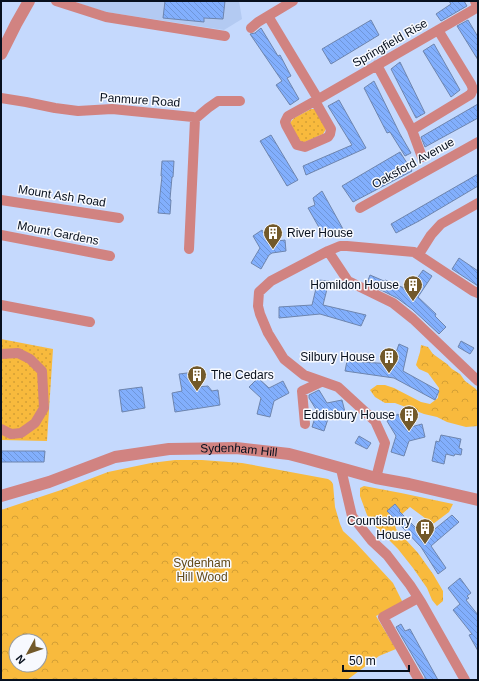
<svg xmlns="http://www.w3.org/2000/svg" width="479" height="681" viewBox="0 0 479 681" font-family="Helvetica,sans-serif">
	<style>
		.built { fill: #b3caf2 }
		.grass { fill: url(#grass-dots) }
		.forest { fill: url(#forest-crowns); fill-rule: evenodd }
		.building { fill: url(#building-back-hatch); stroke: #6e85ae }
		.lines { fill: none; stroke-linecap: round; stroke-linejoin: round }
		.minor { stroke: #d18381; stroke-width: 10 }
		.tertiary { stroke: #d18381; stroke-width: 12 }
		.labels { text-anchor: middle; dominant-baseline: central; stroke-width: 3; stroke-linejoin: round; paint-order: stroke }
		.street-label { font-size: 12px; fill: #07101e; stroke: #f7f9fe }
		.poi-label { font-size: 12px; fill: #07101e; stroke: #f7f9fe; text-anchor: end }
		.park-label { font-size: 12px; fill: #614816; stroke: #f7f9fe }
	</style>
	<defs>
		<pattern id="grass-dots" width="8" height="8" patternUnits="userSpaceOnUse"><rect width="8" height="8" fill="#f8ba3d"/><path d="M2 2h.1M6 6h.1" fill="none" stroke="#d39f35" stroke-width="1.8" stroke-linecap="round"/></pattern>
		<pattern id="forest-crowns" width="20" height="18" patternUnits="userSpaceOnUse"><rect width="20" height="18" fill="#f8ba3d"/><path d="M2 6a3 3 0 1 1 6 0M12 15a3 3 0 1 1 6 0" fill="none" stroke="#d39f35"/></pattern>
		<pattern id="building-back-hatch" width="6" height="6" patternUnits="userSpaceOnUse"><rect width="6" height="6" fill="#82affd"/><path d="M-1 5l2 2M0 0l6 6M5-1l2 2" fill="none" stroke="#6f96d8"/></pattern>
	</defs>
	<rect width="100%" height="100%" fill="#c5d9fd"/>
	<path class="built" d="M72,1H239L242,19L224,30L106,12Z"/>
	<path class="grass" d="M311,109H315L326,129L323,134L305,142H302L299,140L290,123L294,118Z
		M1,339L53,349L47,441L1,440Z"/>
	<path class="forest" d="M421,345L428,347L433,354L447,364L452,369L460,374L465,381L476,389L478,393V426L466,427L447,422L437,417L424,414L395,403H385L375,397L370,390L377,385H385L394,388L421,402L430,404L438,398L439,388L428,373L419,369L416,365L420,352Z
		M175,460H202L242,463L328,479L331,481L333,484L335,507L340,524L343,531L355,542L393,583L403,603L376,616L396,649L379,656L347,680H1V510L61,490L108,472L151,463ZM16,641H40V665H16Z
		M364,486L401,493L453,504L449,512L433,524L410,507L394,521L396,529L418,553L433,574L443,591V601L437,606L432,600L427,588L413,568L398,549L375,526L367,515L360,496V488Z"/>
	<path class="building" d="M165,1H225L223,19L204,18V22L163,18Z
		M449,1H464L467,6L441,21L436,14L451,4Z
		M371,20L379,35L331,64L322,49Z
		M468,20L478,37V60L457,26Z
		M261,28L278,56L280,55L291,76L287,78L299,99L290,105L276,85L282,81L250,34L255,33Z
		M434,44L460,90L451,97L423,51Z
		M400,62L425,113L416,118L391,69Z
		M374,81L400,134L411,153L405,156L390,132L387,133L364,88Z
		M339,100L366,148L306,175L303,166L352,145L328,106Z
		M478,104V118L425,147L421,137Z
		M271,135L298,180L287,186L260,141Z
		M400,152L412,171L353,202L342,186Z
		M162,161H174L173,177H172L170,199L171,200L170,214L158,213L162,176H161Z
		M478,174V186L419,221L396,233L391,224Z
		M322,191L343,229L325,238L308,208L315,205L313,198Z
		M262,230L270,242L285,240L286,251L272,253L269,255L261,269L251,263L260,248L253,236Z
		M459,258L478,271V286L452,269Z
		M423,270L432,276L418,297L436,314L435,316L446,327L439,334L412,309L397,298L367,283L370,275L384,281L385,280L409,290Z
		M318,280L329,281L323,305L366,315L361,326L320,314L279,318V307L312,305Z
		M461,341L474,348L470,354L458,347Z
		M399,344L408,348L403,371L439,391L435,400L394,378L345,371L347,361L392,364Z
		M195,372L197,387L208,386L212,391L218,390L220,405L175,412L172,393L182,391L179,374Z
		M258,378L269,388L283,381L289,393L274,401L270,417L257,414L261,398L249,387Z
		M142,387L145,408L122,412L119,390Z
		M319,390L327,403L342,400L345,412L329,416L324,431L312,427L317,411L309,398V395Z
		M398,414L407,428L422,424L425,437L409,441L404,456L391,452L396,436L387,421Z
		M441,435L461,439L459,448L462,449L461,455L455,454L454,456L446,454L444,464L432,461L436,441L439,442Z
		M359,436L371,443L367,449L355,443Z
		M1,451H45L44,462H1Z
		M395,504L400,510L399,511L425,537L452,515L459,522L431,546L446,568L438,574L421,547L387,511Z
		M460,578L471,593L467,596L469,598L466,600L478,615V651L469,635L472,634L453,610L460,604L448,588Z
		M401,624L405,631L410,629L438,680H425V677L396,627Z"/>
	<g class="lines">
		<path class="minor" d="M56,1L106,17L225,36
			M268,16L318,99
			M251,28L258,22L293,1
			M377,65L412,130L468,96L471,94L473,89L471,84L438,30
			M1,98L26,102L55,108L78,111L112,109L193,117L195,119L189,249
			M315,101L478,7
			M315,101L331,129L330,134L328,137L305,147L297,145L286,125L285,122L288,116Z
			M195,119L208,108L218,101H240
			M412,130L422,157
			M1,200L119,218
			M360,208L478,142
			M1,235L110,256
			M328,251L348,281L393,303L413,319L478,381
			M419,254L431,235L441,224L478,203
			M1,305L90,322
			M1,354L18,353L30,359L42,371L44,408L35,423L21,433L11,434L1,429
			M305,424L302,391L321,382
			M341,469L352,516L371,540L387,555L410,585L421,602L465,680
			M376,478L385,443L375,421L338,387L304,375L284,359L268,333L260,314L258,306L259,292L271,281L328,251L340,246H347L414,252L473,291L478,293
			M418,598L383,617L419,680"/>
		<g class="tertiary">
			<path d="M476,1L478,5"/>
			<path d="M1,54L16,24L29,1"/>
			<path id="s1" d="M1,496L49,482L115,457L169,449L236,448L289,454L308,459L376,478L409,484L478,500"/>
		</g>
	</g>
	<defs>
		<g id="building-pin" transform="scale(1)"><path d="M0 17L-7.5 6A9.5 9.5 0 1 1 7.5 6Z" fill="#72592a" stroke="#f7f9fe"/><path d="M-4-6H4V6H1V3H-1V6H-4ZM-2.5-4.3h1.7v1.8h-1.7ZM.8-4.3h1.7v1.8H.8ZM-2.5-1h1.7V.8h-1.7ZM.8-1h1.7V.8H.8Z" fill="#fff"/></g>
	</defs>
	<g fill-rule="evenodd">
		<use href="#building-pin" x="273" y="233"/>
		<use href="#building-pin" x="413" y="285"/>
		<use href="#building-pin" x="389" y="357"/>
		<use href="#building-pin" x="197" y="375"/>
		<use href="#building-pin" x="409" y="415"/>
		<use href="#building-pin" x="425" y="528"/>
	</g>
	<g class="labels">
		<g class="street-label">
			<text transform="translate(390 43) rotate(-30)">Springfield Rise</text>
			<text transform="translate(140 100) rotate(4)">Panmure Road</text>
			<text transform="translate(413 163) rotate(-29)">Oaksford Avenue</text>
			<text transform="translate(62 196) rotate(9)">Mount Ash Road</text>
			<text transform="translate(58 233) rotate(11)">Mount Gardens</text>
			<text stroke="none"><textPath href="#s1" startOffset="245">Sydenham Hill</textPath></text>
		</g>
		<g class="poi-label">
			<text x="287" y="233" text-anchor="start">River House</text>
			<text x="399" y="285">Homildon House</text>
			<text x="375" y="357">Silbury House</text>
			<text x="211" y="375" text-anchor="start">The Cedars</text>
			<text x="395" y="415">Eddisbury House</text>
			<text x="411" y="521">Countisbury<tspan x="411" dy="14">House</tspan></text>
		</g>
		<g class="park-label">
			<text x="202" y="563">Sydenham<tspan x="202" dy="14">Hill Wood</tspan></text>
		</g>
	</g>
	<rect width="479" height="681" fill="none" stroke="#07101e" stroke-width="4"/>
	<g transform="translate(28 653) rotate(230)"><circle r="19" fill="#f7f9fe" stroke="#979ca4"/>
	<path d="M0-3L7 15L0 10L-7 15Z" fill="#72592a"/>
	<text y="-6" font-size="11" font-weight="bold" text-anchor="middle" fill="#07101e">N</text>
	</g>
	<path d="M343 665v6h66v-6" fill="none" stroke="#07101e" stroke-width="2"/>
	<text x="349" y="665" font-size="12" fill="#07101e" stroke="#f7f9fe" stroke-width="3" paint-order="stroke">50 m</text>
</svg>
